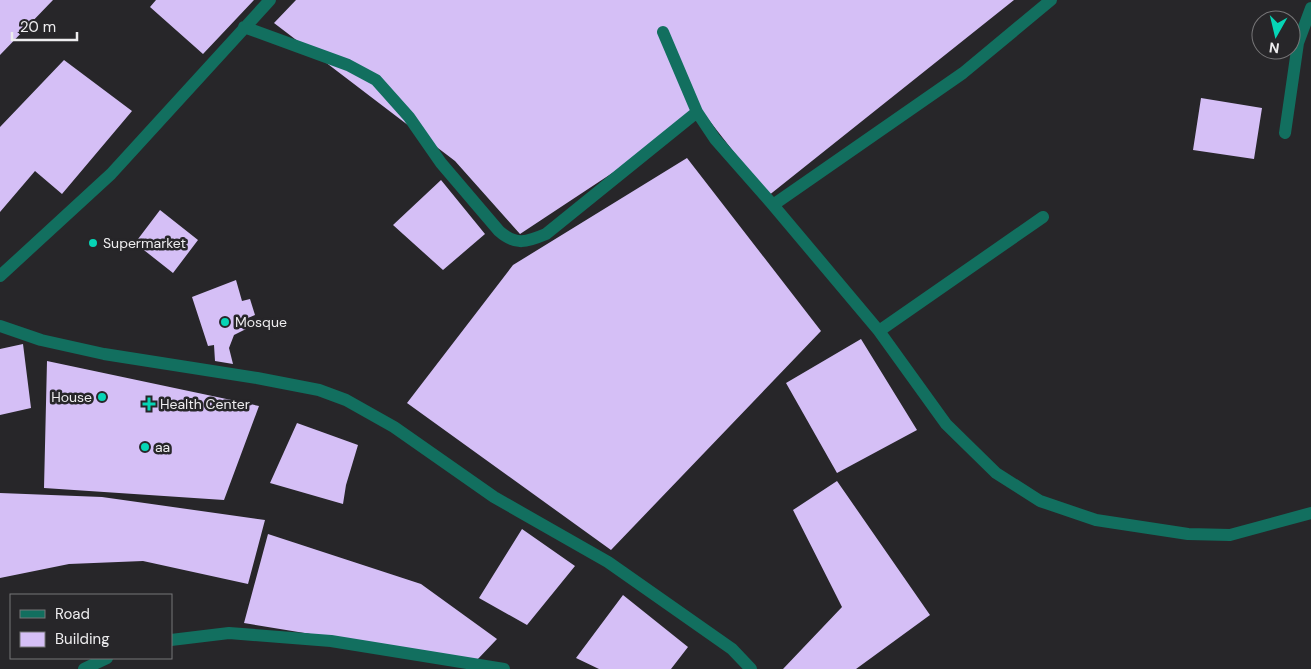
<svg xmlns="http://www.w3.org/2000/svg" width="1311" height="669" viewBox="0 0 1311 669" font-family="'DM Sans',sans-serif">
	<style>
		.building { fill: #d5bff6 }
		.lines { fill: none; stroke-linecap: round; stroke-linejoin: round }
		.minor { stroke: #126f5f; stroke-width: 12 }
		.poi-dot { fill: #06d5b6; stroke: #272629; stroke-width: 2 }
		.labels { text-anchor: middle; dominant-baseline: central; stroke-width: 5; stroke-linejoin: round; paint-order: stroke }
		.poi-label { font-size: 14px; fill: #eeedef; stroke: #272629; text-anchor: start }
	</style>
	<rect width="100%" height="100%" fill="#272629"/>
	<path class="building" d="M0,0H53L0,55Z
		M156,0H254L203,54L150,7Z
		M296,0H1014L768,196L705,115L688,123L520,234L455,161L274,23Z
		M64,60L132,111L62,194L35,171L0,212V127Z
		M1201,98L1262,108L1254,159L1193,150Z
		M687,158L821,331L611,550L407,403L513,265Z
		M441,180L485,234L443,270L393,225Z
		M160,210L198,240L173,273L135,243Z
		M236,280L242,301L250,299L255,315L248,318L252,326L234,335L229,348L233,364L215,361L214,345L208,346L192,297Z
		M861,339L917,430L837,473L786,383Z
		M23,344L31,408L0,415V349Z
		M47,361L259,406L224,500L44,488Z
		M297,423L358,445L346,485L343,504L270,483Z
		M837,481L930,615L856,669H783L842,607L793,510Z
		M0,493L102,497L265,520L248,584L143,561L69,564L0,578Z
		M522,529L575,566L527,625L479,598Z
		M268,534L421,584L497,639L476,661L244,623Z
		M623,595L688,647L671,669H599L576,658Z"/>
	<g class="lines">
		<path class="minor" d="M244,27L348,65L376,80L409,117L441,163L499,231C516,246 527,242 546,234L697,112
			M663,32L697,112L715,139L773,205L879,331L946,424L996,473L1040,501L1096,520L1188,534L1230,535L1311,513
			M1285,133L1298,43L1311,8
			M773,205L963,73L1051,0
			M0,276L111,174L270,0
			M0,326L41,340L104,354L257,378L319,390L346,400L394,427L494,497L608,562L732,649L751,669
			M879,331L1043,217
			M171,640L229,633L331,641L504,669
			M84,669L107,658"/>
	</g>
	<g class="poi-dot">
		<circle cx="93" cy="243" r="5"/>
		<circle cx="225" cy="322" r="5"/>
		<circle cx="102" cy="397" r="5"/>
		<path d="M146.5 396.5h5v5h5v5h-5v5h-5v-5h-5v-5h5z"/>
		<circle cx="145" cy="447" r="5"/>
	</g>
	<g class="labels">
		<g class="poi-label">
			<text x="103" y="243">Supermarket</text>
			<text x="235" y="322">Mosque</text>
			<text x="92" y="397" text-anchor="end">House</text>
			<text x="160" y="404">Health Center</text>
			<text x="155" y="447">aa</text>
		</g>
	</g>
	<rect x="10" y="594" width="162" height="65" fill="#272629" stroke="#777678"/>
	<rect x="20" y="610" width="25" height="8" fill="#126f5f" stroke="#777678"/>
	<text x="55" y="619" font-size="15" fill="#eeedef">Road</text>
	<rect x="20" y="632" width="25" height="15" fill="#d5bff6" stroke="#777678"/>
	<text x="55" y="644" font-size="15" fill="#eeedef">Building</text>
	<g transform="translate(1276 35) rotate(188)"><circle r="24" fill="#272629" stroke="#777678"/>
	<path d="M0-4L9 19L0 12L-9 19Z" fill="#06d5b6"/>
	<text y="-8" font-size="14" font-weight="bold" text-anchor="middle" fill="#eeedef">N</text>
	</g>
	<path d="M12 32v8h65v-8" fill="none" stroke="#eeedef" stroke-width="2.5"/>
	<text x="20" y="32" font-size="15" fill="#eeedef" stroke="#272629" stroke-width="4" paint-order="stroke">20 m</text>
</svg>
